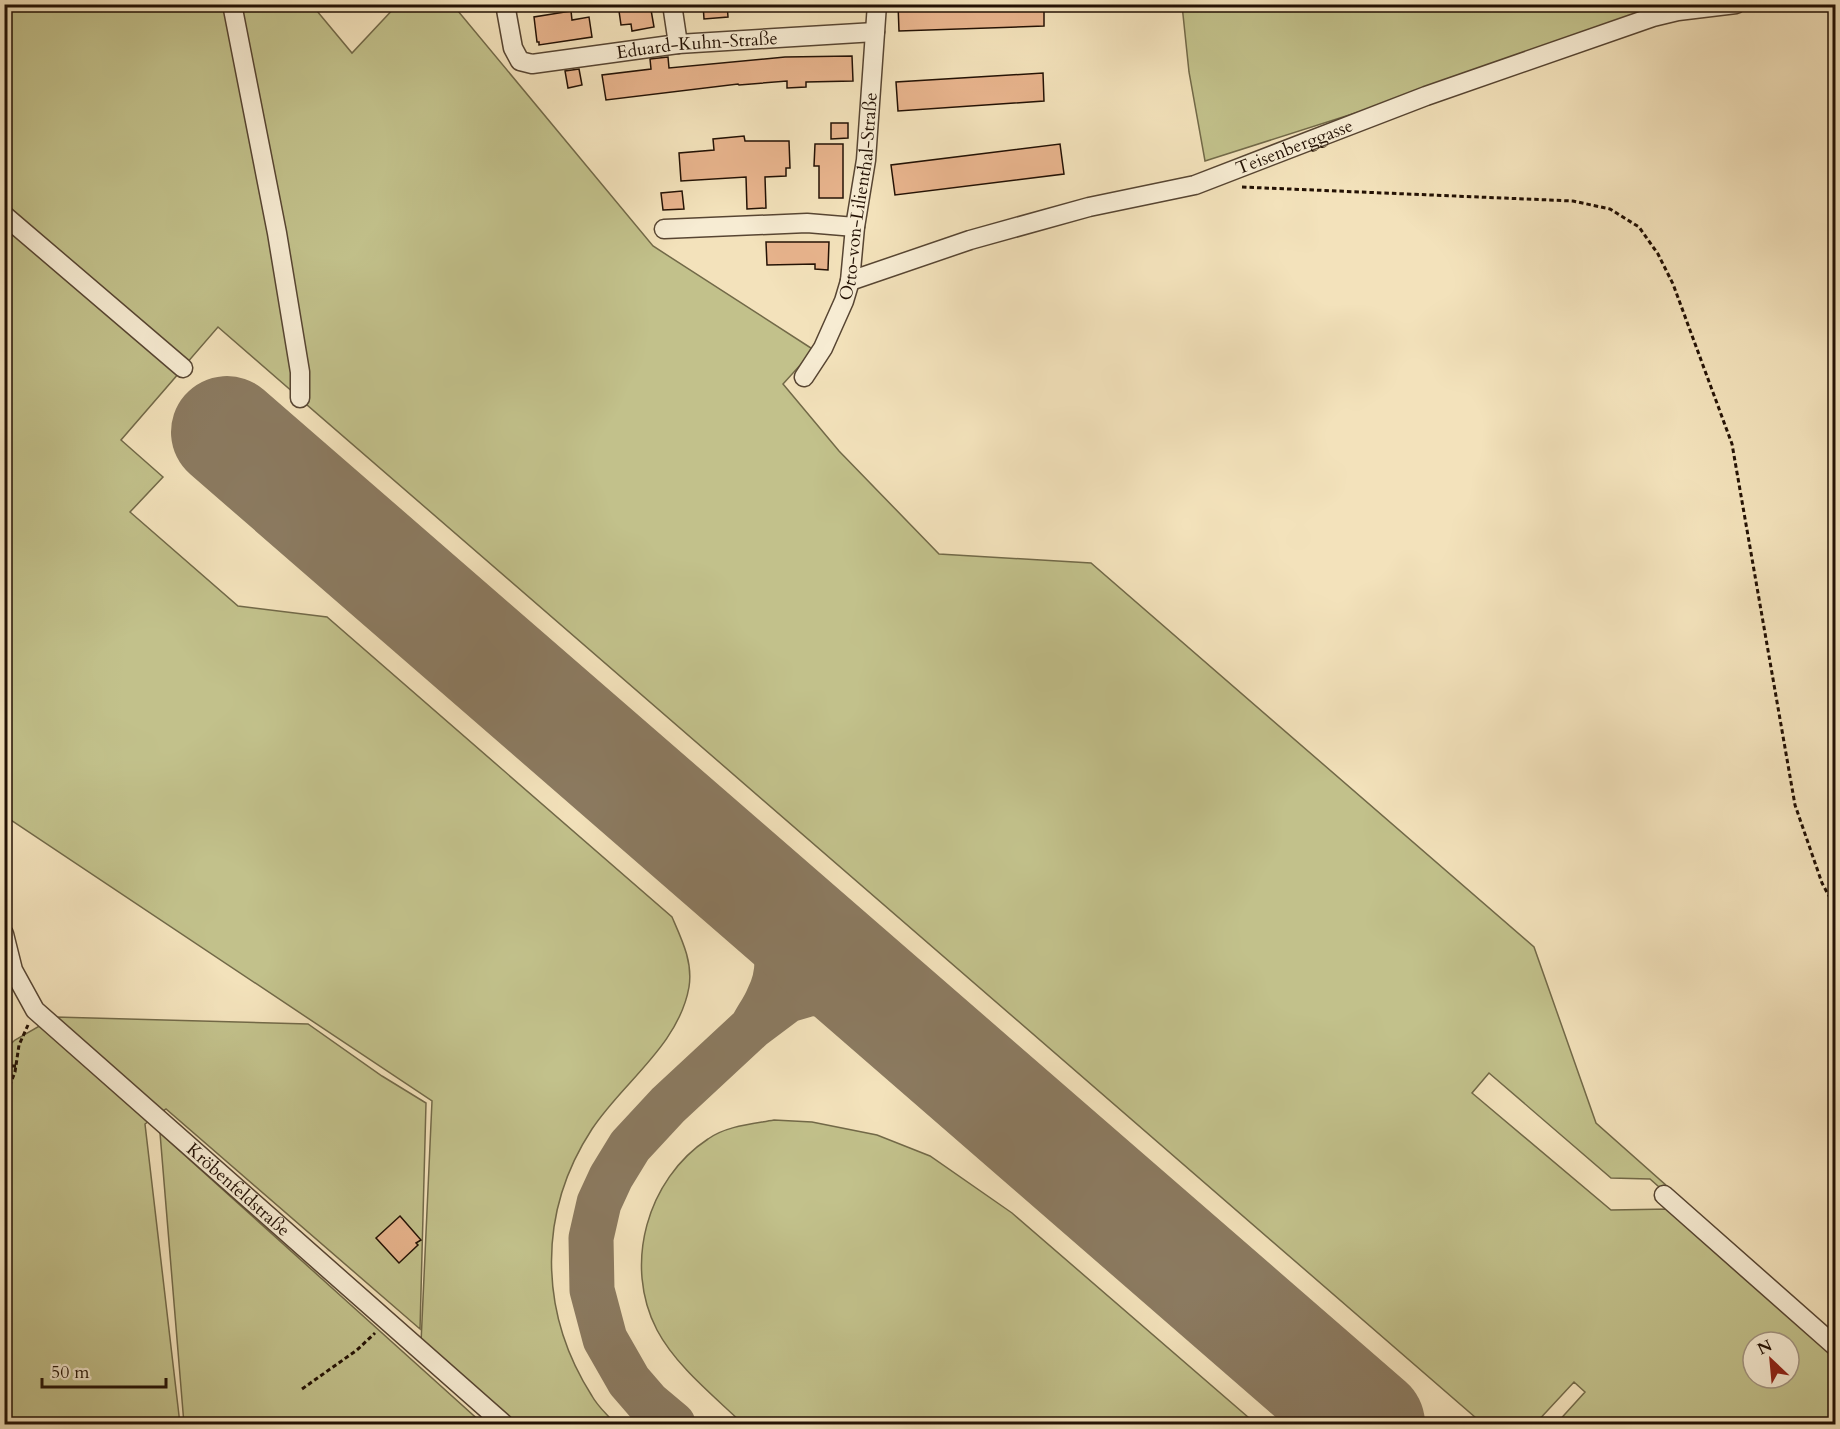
<svg xmlns="http://www.w3.org/2000/svg" width="1840" height="1429" viewBox="0 0 1840 1429" font-family="Cardo,serif">
	<style>
		.green { fill: #c2c18b; stroke: #726948; stroke-width: 1.5; fill-rule: evenodd }
		.lines { fill: none; stroke-linecap: round; stroke-linejoin: round }
		.taxiway { stroke: #8b7a60; stroke-width: 45 }
		.runway { stroke: #8b7a60; stroke-width: 112 }
		.building { fill: #e8b48d; stroke: #231104; stroke-width: 1.5 }
		.minor-casing { stroke: #574532; stroke-width: 21 }
		.path { stroke: #231104; stroke-width: 3; stroke-dasharray: 4.5 3; stroke-linecap: butt }
		.minor { stroke: #f7ecd3; stroke-width: 18 }
		.labels { text-anchor: middle; dominant-baseline: central; stroke-width: 4.5; stroke-linejoin: round; paint-order: stroke }
		.street-label { font-size: 18px; fill: #231104; stroke: #f7ecd3 }
	</style>
	<rect width="100%" height="100%" fill="#f3e2bb"/>
	<filter id="stains"><feTurbulence type="fractalNoise" baseFrequency=".00333" numOctaves="4"/><feColorMatrix values="0 0 0 0 .2 0 0 0 0 .09 0 0 0 0 .02 0 0 0 .5 -.17"/></filter>
	<radialGradient id="worn" r=".72"><stop offset=".6" stop-color="#630" stop-opacity="0"/><stop offset="1" stop-color="#630" stop-opacity=".3"/></radialGradient>
	<path class="green" d="M1642,4V12L1390,102L1205,161L1189,72L1182,5Z
		M5,5H227L291,347L294,393L218,327L186,364L5,207Z
		M238,5H312L352,53L397,5H453L653,246L814,350L783,384L839,451L939,554L1091,563L1534,947L1596,1123L1835,1335V1343L1650,1179L1611,1178L1489,1073L1472,1093L1611,1210L1670,1209L1835,1351V1424H1556L1585,1392L1574,1382L1535,1424H1483L306,404ZM1753,1342H1789V1378H1753Z
		M4,221L179,373L121,440L163,477L130,512L238,606L327,617L672,917C682,940 693,962 689,987C679,1045 622,1083 592,1129C537,1213 539,1313 592,1396C598,1407 608,1415 615,1424H516L421,1343L432,1101L5,816Z
		M55,1017L308,1024L382,1076L426,1103L420,1329L166,1109L145,1124L180,1424H5L4,1050L15,1040Z
		M774,1120L812,1122L877,1135L930,1156L1012,1213L1256,1424H743C714,1396 676,1366 657,1330C623,1265 647,1179 708,1139C726,1126 752,1124 774,1120Z
		M160,1133L483,1424H184Z"/>
	<g class="lines">
		<path class="taxiway" d="M752,1027C757,1017 764,1008 768,998C788,959 771,927 754,891
			M673,1424L648,1403L629,1381L605,1339L592,1290L591,1238L599,1203L611,1177L630,1146L668,1105L752,1027L788,1000L809,994L826,993L878,999"/>
		<path class="runway" d="M227,432L1369,1424"/>
	</g>
	<path class="building" d="M618,4H650L654,27L632,31L631,24L621,25Z
		M703,4H727L728,17L704,19Z
		M898,4H1044V26L899,31Z
		M571,11L572,20L589,17L592,37L539,45V42H537L534,17Z
		M852,56L853,81L806,82V87L787,88V81L739,85L738,84L606,100L602,75L651,69L650,59L668,57L669,68L785,57Z
		M579,69L582,85L568,88L565,71Z
		M1043,73L1044,101L898,111L896,82Z
		M831,123H848V138L831,139Z
		M744,136L745,141H789L790,168H786V176L765,177L766,208L747,209L746,177L681,181L679,153L714,150L713,139Z
		M815,144H843V198H819V166H814Z
		M1060,144L1064,174L895,195L891,165Z
		M682,191L684,209L663,210L661,193Z
		M766,242H829L828,270L815,269V264L767,265Z
		M400,1216L421,1240L416,1243L418,1245L399,1263L376,1238Z"/>
	<g class="lines">
		<g class="minor-casing">
			<g id="minor">
				<path d="M232,4L277,233L300,372V398"/>
				<path id="s1" d="M505,4L513,48L520,61L532,64L678,44L875,32"/>
				<path d="M672,4L678,44"/>
				<path d="M4,215L183,368"/>
				<path d="M664,229L807,223L855,227"/>
				<path id="s2" d="M850,281L970,240L1089,207L1195,185L1426,96L1653,17L1678,11L1736,4"/>
				<path id="s3" d="M804,377L823,348L844,301L850,281L855,227L866,160L877,4"/>
				<path id="s4" d="M4,934L13,970L35,1010L504,1424"/>
				<path d="M1664,1195L1836,1347"/>
			</g>
		</g>
		<path class="path" d="M1242,187L1573,201L1610,209L1639,227L1658,254L1673,284L1732,444L1795,805L1822,883L1836,909
			M4,1066H16
			M4,1100L15,1072L19,1045L28,1025
			M302,1389L357,1350L375,1333"/>
		<use href="#minor" class="minor"/>
	</g>
	<g class="labels">
		<g class="street-label">
			<text stroke="none"><textPath href="#s1" startOffset="238">Eduard-Kuhn-Straße</textPath></text>
			<text stroke="none"><textPath href="#s2" startOffset="465">Teisenberggasse</textPath></text>
			<text stroke="none"><textPath href="#s3" startOffset="192">Otto-von-Lilienthal-Straße</textPath></text>
			<text stroke="none"><textPath href="#s4" startOffset="354">Kröbenfeldstraße</textPath></text>
		</g>
	</g>
	<rect width="1840" height="1429" fill="none" stroke="#f3e2bb" stroke-width="24"/>
	<rect x="6" y="6" width="1828" height="1417" fill="none" stroke="#231104" stroke-width="3"/>
	<rect x="12" y="12" width="1816" height="1405" fill="none" stroke="#231104" stroke-width="1.5"/>
	<g transform="translate(1771 1360) rotate(334)"><circle r="28" fill="#f7ecd3" stroke="#a29480" stroke-width="1.5"/>
	<path d="M0-4.5L10 22L0 15L-10 22Z" fill="#8f2418"/>
	<text y="-9" font-size="16" font-weight="bold" text-anchor="middle" fill="#231104">N</text>
	</g>
	<path d="M42 1378v9h124v-9" fill="none" stroke="#231104" stroke-width="3"/>
	<text x="51" y="1378" font-size="18" fill="#231104" stroke="#f7ecd3" stroke-width="4.5" paint-order="stroke">50 m</text>
	<rect width="100%" height="100%" filter="url(#stains)"/>
	<rect width="100%" height="100%" fill="url(#worn)"/>
</svg>
